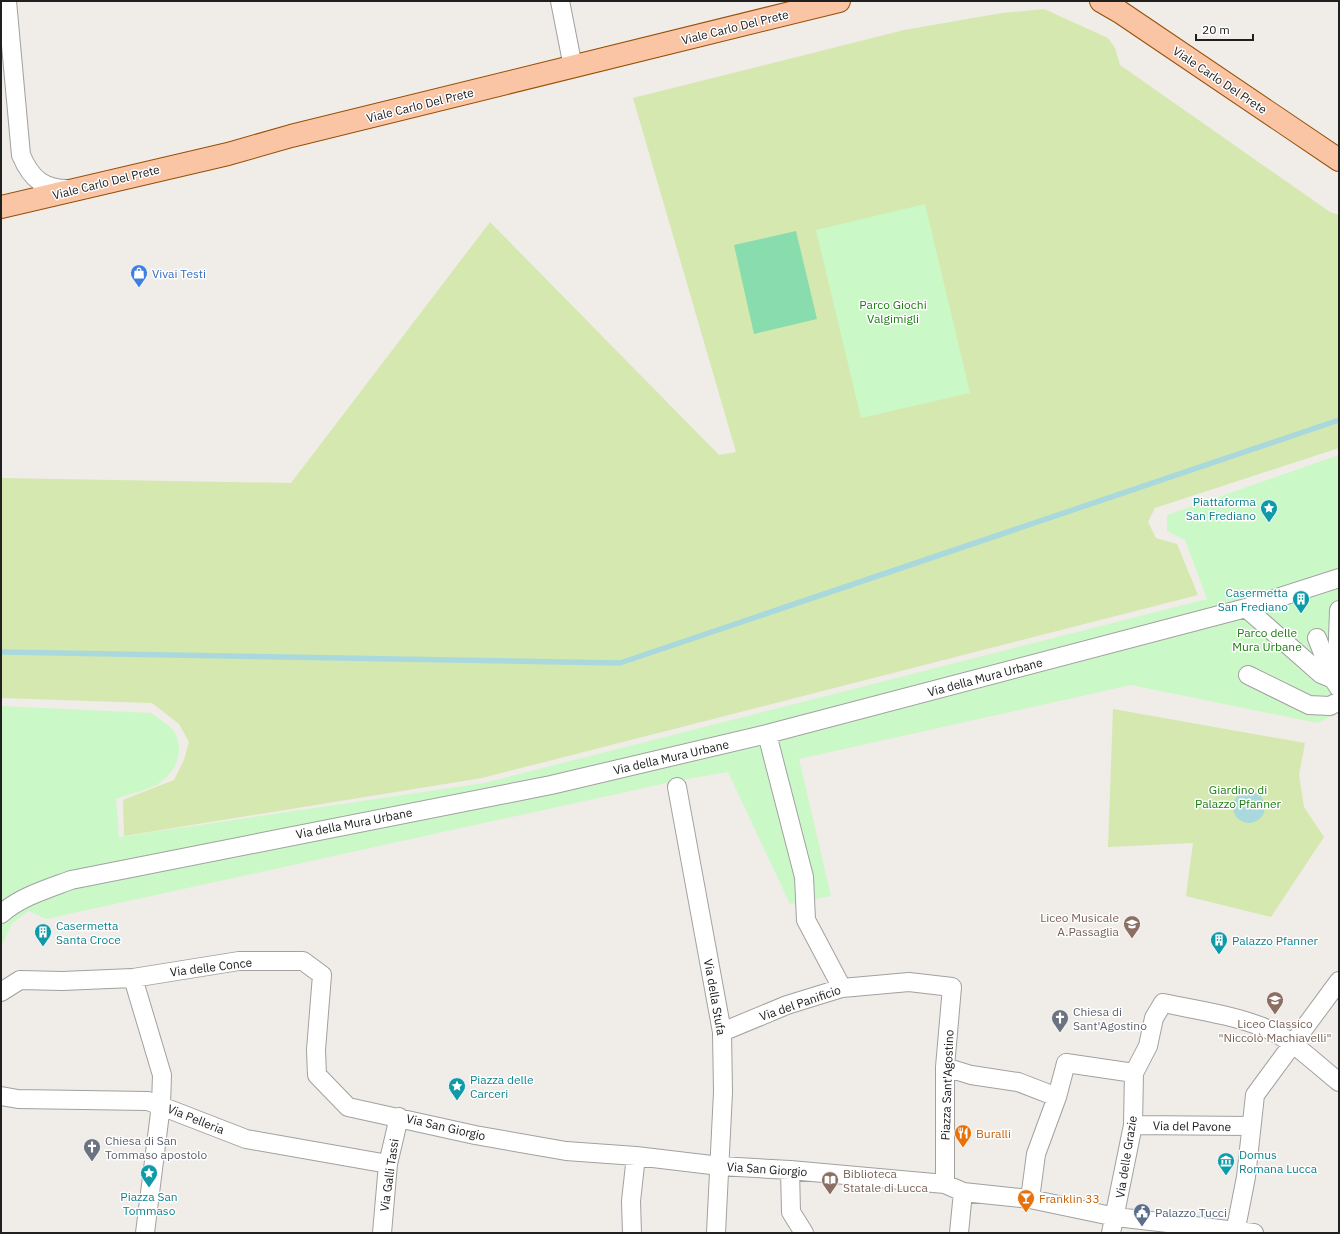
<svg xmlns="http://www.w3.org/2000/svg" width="1340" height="1234" viewBox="0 0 1340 1234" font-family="'IBM Plex Sans',sans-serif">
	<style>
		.grass { fill: #d5e8af }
		.park { fill: #cbf8c7 }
		.pitch { fill: #88dcad }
		.water { fill: #a9d9dc }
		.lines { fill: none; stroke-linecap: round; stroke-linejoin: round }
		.stream { stroke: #a9d9dc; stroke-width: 5.5 }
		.street-casing { stroke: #a1a1a1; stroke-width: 20 }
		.primary-casing { stroke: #974e05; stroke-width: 24 }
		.street { stroke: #fff; stroke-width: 18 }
		.primary { stroke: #f9c5a4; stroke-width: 22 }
		.labels { text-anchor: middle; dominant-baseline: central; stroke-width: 3; stroke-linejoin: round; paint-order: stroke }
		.street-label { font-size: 12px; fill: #202020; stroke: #fff }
		.shop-label { font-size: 12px; fill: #366cbe; stroke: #fff; text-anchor: start }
		.park-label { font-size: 12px; fill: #1a7d10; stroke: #fff }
		.culture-label { font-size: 12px; fill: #0d838f; stroke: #fff; text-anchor: start }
		.education-label { font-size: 12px; fill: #785e54; stroke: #fff; text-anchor: end }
		.worship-label { font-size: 12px; fill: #5b616d; stroke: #fff; text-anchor: start }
		.food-label { font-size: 12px; fill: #c56008; stroke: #fff; text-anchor: start }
		.service-label { font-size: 12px; fill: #4e5e75; stroke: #fff; text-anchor: start }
	</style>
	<rect width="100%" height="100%" fill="#f0ece7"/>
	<path class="grass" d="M1044,9L1108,38L1115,48L1120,65L1330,212L1339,215V448L1155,508L1148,522L1156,538L1177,544L1198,595L482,778L124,836L123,800L174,780L184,760L189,742L179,724L152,703L1,698V478L291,483L490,222L719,455L736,452L633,98L904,30L1002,13Z
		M1113,709L1305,743L1299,775L1304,807L1324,837L1271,917L1186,896L1193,843L1108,847Z"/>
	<path class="park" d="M925,204L970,393L861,418L816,230Z
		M1339,455V712L1318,723L1131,685L799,759L831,896L790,904L728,772L676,781L46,919L29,911L12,923L1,947V706L151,713C159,719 172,726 176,735C185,755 172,778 154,786C142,792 128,794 116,799L119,837L484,783L1207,599L1185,540L1167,531V515Z"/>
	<path class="pitch" d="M796,231L817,319L754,334L734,245Z"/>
	<path class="water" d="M1233 807a16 16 0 1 1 32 0a16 16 0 1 1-32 0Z"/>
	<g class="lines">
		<path class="stream" d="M1,652L620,663L1339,420"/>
		<g class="street-casing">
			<path id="street" d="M7,1L21,155C31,179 44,190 71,189
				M560,1L573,67
				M1246,608L1321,674L1333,679
				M1339,610L1337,667L1333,679L1339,688
				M1317,638L1333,679
				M1248,675L1309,705L1330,706L1339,701
				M767,734L804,877L806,920L842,988
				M677,787L722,1032L723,1092L716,1233
				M1,914C20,897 47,889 71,880L551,785L767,734L1246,608L1339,578
				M133,978L162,1075L161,1105L145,1233
				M1,992L20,980L62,981L133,978L239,961H303L322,975L316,1050L317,1075L348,1107L475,1135L566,1151L636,1156L720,1166L790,1170L945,1184L963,1192L1030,1199L1116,1217L1254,1233
				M722,1032L787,1005L842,988L909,982L952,987L945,1067V1184
				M945,1067L971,1075L1018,1082L1057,1097L1066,1063L1134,1073
				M1,1096L18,1099L148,1101L246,1139L388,1164
				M1133,1125L1251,1126
				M790,1170L791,1212L804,1233
				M1030,1199L1036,1154L1057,1097
				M382,1233L388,1164L399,1117
				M632,1233L631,1201L636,1156
				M959,1233L963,1192
				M1111,1233L1133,1125L1134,1073L1148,1046L1154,1018L1163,1003C1197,1010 1233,1015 1265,1028C1291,1038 1317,1065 1339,1082
				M1235,1233L1246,1177L1255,1095L1339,981"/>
		</g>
		<g class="primary-casing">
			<path id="primary" d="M1101,1L1120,12L1339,160
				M1,207L228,154L291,136L839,1"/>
		</g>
		<use href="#street" class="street"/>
		<use href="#primary" class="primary"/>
	</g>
	<defs>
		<g id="shop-pin" transform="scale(0.9)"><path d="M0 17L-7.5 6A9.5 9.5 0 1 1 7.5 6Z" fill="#3f7fe0" stroke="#fff"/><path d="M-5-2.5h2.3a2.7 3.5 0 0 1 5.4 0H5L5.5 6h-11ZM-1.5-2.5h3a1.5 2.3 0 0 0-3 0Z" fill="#fff"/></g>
		<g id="sight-pin" transform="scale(0.9)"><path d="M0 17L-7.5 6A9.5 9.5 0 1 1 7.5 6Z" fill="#0f9aa8" stroke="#fff"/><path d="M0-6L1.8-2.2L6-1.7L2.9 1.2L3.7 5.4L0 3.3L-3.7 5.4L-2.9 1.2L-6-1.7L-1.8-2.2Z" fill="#fff"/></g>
		<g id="building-pin" transform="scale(0.9)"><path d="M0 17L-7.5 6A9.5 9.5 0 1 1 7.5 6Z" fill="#0f9aa8" stroke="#fff"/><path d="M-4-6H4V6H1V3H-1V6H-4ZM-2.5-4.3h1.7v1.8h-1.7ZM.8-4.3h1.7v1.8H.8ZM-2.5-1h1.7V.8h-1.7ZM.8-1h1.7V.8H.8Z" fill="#fff"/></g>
		<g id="school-pin" transform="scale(0.9)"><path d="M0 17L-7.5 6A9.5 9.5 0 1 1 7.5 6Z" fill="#8d6e63" stroke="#fff"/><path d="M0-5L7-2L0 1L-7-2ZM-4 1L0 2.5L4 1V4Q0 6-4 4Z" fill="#fff"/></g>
		<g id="church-pin" transform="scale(0.9)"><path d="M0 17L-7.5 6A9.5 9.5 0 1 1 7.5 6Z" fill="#6b7280" stroke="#fff"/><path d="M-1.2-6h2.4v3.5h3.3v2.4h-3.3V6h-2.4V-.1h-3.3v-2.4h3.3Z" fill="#fff"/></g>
		<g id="restaurant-pin" transform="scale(0.9)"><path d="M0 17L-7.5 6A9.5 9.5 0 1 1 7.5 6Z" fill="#e8710a" stroke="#fff"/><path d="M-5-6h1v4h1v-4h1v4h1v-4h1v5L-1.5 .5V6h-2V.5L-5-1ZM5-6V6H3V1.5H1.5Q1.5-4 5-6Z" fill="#fff"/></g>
		<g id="museum-pin" transform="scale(0.9)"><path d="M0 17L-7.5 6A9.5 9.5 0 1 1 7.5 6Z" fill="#0f9aa8" stroke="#fff"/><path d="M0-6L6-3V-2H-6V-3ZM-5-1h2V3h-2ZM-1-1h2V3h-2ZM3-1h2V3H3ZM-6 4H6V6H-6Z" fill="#fff"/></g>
		<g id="library-pin" transform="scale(0.9)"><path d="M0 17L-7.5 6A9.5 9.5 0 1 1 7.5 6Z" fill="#8d6e63" stroke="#fff"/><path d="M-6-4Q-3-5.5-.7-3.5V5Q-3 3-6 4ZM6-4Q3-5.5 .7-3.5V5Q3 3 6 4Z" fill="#fff"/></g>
		<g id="bar-pin" transform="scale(0.9)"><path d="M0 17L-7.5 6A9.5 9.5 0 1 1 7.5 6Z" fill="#e8710a" stroke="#fff"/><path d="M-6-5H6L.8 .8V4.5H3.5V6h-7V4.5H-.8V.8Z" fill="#fff"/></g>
		<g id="civic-pin" transform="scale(0.9)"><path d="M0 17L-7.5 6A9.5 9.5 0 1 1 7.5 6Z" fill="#5c6f8a" stroke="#fff"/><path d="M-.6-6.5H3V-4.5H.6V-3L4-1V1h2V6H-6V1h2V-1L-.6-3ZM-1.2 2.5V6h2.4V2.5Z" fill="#fff"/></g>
	</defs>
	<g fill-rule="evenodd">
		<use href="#shop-pin" x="139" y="273"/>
		<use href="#sight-pin" x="1269" y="508"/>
		<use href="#building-pin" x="1301" y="599"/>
		<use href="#school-pin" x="1132" y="924"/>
		<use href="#building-pin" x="43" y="932"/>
		<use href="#building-pin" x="1219" y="940"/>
		<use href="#school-pin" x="1275" y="1000"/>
		<use href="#church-pin" x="1060" y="1018"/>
		<use href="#sight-pin" x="457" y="1086"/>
		<use href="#restaurant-pin" x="963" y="1133"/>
		<use href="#church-pin" x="92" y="1147"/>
		<use href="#museum-pin" x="1226" y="1161"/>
		<use href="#sight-pin" x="149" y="1173"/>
		<use href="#library-pin" x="830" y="1180"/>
		<use href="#bar-pin" x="1026" y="1198"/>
		<use href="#civic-pin" x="1142" y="1212"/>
	</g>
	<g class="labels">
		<g class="street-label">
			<text transform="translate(735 27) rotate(-14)">Viale Carlo Del Prete</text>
			<text transform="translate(1220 80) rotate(34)">Viale Carlo Del Prete</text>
			<text transform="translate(420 105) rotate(-14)">Viale Carlo Del Prete</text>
			<text transform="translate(106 182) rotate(-14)">Viale Carlo Del Prete</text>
			<text transform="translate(985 677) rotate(-15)">Via della Mura Urbane</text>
			<text transform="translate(671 757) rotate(-13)">Via della Mura Urbane</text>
			<text transform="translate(354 823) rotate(-11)">Via della Mura Urbane</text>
			<text transform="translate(211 967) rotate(-7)">Via delle Conce</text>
			<text transform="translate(715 997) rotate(80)">Via della Stufa</text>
			<text transform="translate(800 1003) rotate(-19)">Via del Panificio</text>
			<text transform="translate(947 1085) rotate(-88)">Piazza Sant'Agostino</text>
			<text transform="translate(196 1119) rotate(22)">Via Pelleria</text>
			<text transform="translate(1192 1126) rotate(1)">Via del Pavone</text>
			<text transform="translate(446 1127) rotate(13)">Via San Giorgio</text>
			<text transform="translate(1126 1157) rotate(-81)">Via delle Grazie</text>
			<text transform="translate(767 1169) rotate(4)">Via San Giorgio</text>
			<text transform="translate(389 1175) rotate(-82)">Via Galli Tassi</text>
		</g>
		<g class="shop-label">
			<text x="152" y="273">Vivai Testi</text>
		</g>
		<g class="park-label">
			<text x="893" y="304">Parco Giochi<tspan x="893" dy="14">Valgimigli</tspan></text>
			<text x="1267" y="632">Parco delle<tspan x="1267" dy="14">Mura Urbane</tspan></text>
			<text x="1238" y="789">Giardino di<tspan x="1238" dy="14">Palazzo Pfanner</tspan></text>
		</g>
		<g class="culture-label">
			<text x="1256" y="501" text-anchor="end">Piattaforma<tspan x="1256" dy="14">San Frediano</tspan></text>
			<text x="1288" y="592" text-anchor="end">Casermetta<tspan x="1288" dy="14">San Frediano</tspan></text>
			<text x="56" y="925">Casermetta<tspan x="56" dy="14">Santa Croce</tspan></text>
			<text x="1232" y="940">Palazzo Pfanner</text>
			<text x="470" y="1079">Piazza delle<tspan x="470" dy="14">Carceri</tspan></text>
			<text x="1239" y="1154">Domus<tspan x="1239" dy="14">Romana Lucca</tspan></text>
			<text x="149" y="1196" text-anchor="middle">Piazza San<tspan x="149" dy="14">Tommaso</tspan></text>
		</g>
		<g class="education-label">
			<text x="1119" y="917">Liceo Musicale<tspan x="1119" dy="14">A.Passaglia</tspan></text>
			<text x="1275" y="1023" text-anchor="middle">Liceo Classico<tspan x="1275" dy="14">"Niccolò Machiavelli"</tspan></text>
			<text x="843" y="1173" text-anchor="start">Biblioteca<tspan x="843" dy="14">Statale di Lucca</tspan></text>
		</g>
		<g class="worship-label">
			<text x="1073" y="1011">Chiesa di<tspan x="1073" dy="14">Sant'Agostino</tspan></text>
			<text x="105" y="1140">Chiesa di San<tspan x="105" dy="14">Tommaso apostolo</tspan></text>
		</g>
		<g class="food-label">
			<text x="976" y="1133">Buralli</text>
			<text x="1039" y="1198">Franklin 33</text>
		</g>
		<g class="service-label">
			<text x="1155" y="1212">Palazzo Tucci</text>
		</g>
	</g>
	<rect width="1340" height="1234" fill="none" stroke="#202020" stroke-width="4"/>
	<path d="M1196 34v6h57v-6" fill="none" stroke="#202020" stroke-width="2"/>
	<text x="1202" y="34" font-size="12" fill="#202020" stroke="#ffffff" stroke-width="3" paint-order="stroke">20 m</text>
</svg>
